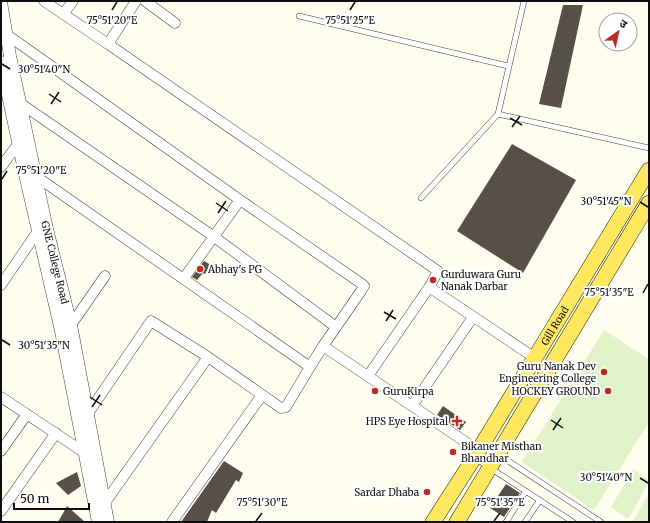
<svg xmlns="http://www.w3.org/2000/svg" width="650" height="523" viewBox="0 0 650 523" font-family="Merriweather,'Noto Sans Devanagari',serif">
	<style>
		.pitch { fill: #dff2c8 }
		.building { fill: #575049 }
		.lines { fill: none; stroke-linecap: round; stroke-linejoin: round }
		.service-casing { stroke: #414141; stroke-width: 6 }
		.minor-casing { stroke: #414141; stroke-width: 11 }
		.tertiary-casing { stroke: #414141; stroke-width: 13 }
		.primary-casing { stroke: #1f1f1f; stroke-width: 16 }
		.service { stroke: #fff; stroke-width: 5 }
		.minor { stroke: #fff; stroke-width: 10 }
		.tertiary { stroke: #fff; stroke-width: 12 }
		.primary { stroke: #ffe85e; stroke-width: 15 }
		.ticks { fill: none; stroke: #0e0e0e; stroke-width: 1.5 }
		.poi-dot { fill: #c5271e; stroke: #fff; stroke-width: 1.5 }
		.labels { text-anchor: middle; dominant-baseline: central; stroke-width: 4; stroke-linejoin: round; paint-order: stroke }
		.street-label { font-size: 10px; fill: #0e0e0e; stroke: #fff }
		.poi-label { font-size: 10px; fill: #0e0e0e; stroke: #fff; text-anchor: start }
		.ticks-label { font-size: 10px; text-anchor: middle; fill: #0e0e0e; stroke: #fff; stroke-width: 4; stroke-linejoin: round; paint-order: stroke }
	</style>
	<rect width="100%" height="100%" fill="#fffdee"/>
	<path class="pitch" d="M604,330L649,359V422L594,510L522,462Z
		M633,469L649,480V482L628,519L611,507Z
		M649,493V522H634L633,521Z"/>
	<path class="building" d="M563,5H583L561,108L539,104Z
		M512,144L576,180L523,273L457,231Z
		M204,261L211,265L205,274L203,273L197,280L192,277Z
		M443,406L466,422L460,430L437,415Z
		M224,461L243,473L239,482L236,480L216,513L212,510L207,522H181Z
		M77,472L81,486L68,495L56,483Z
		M506,484L520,493L504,517L490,508Z
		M67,506L85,522H58Z"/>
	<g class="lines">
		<g class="service-casing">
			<path id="service" d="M524,1L498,114L649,148
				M299,16L508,66
				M421,198L498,114
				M484,445L601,522
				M475,458L573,522
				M506,522L526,491
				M525,522L540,500"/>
		</g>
		<g class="minor-casing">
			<path id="minor" d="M44,1L108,44
				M136,1L108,44L438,271L430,286L432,289L535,358
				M145,1L175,23
				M64,13L73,1
				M2,35L6,34L240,200L362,284L364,286L361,291L323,346L479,451
				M20,103L213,236L336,327
				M1,167L15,148L23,142
				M37,177L310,367L323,346
				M184,278L240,200
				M1,285L38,231
				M71,325L105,276
				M368,376L430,286
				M1,397L85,453
				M412,406L473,317
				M87,415L151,321L208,357L281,408L286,407L310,367
				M1,451L27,414
				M104,504L208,357
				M1,511L56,433
				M172,522L262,395"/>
		</g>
		<g class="tertiary-casing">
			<g id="tertiary">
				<path id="s1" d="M1,2L10,56L47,229L71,325L108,522"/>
				<path d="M1,62L24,170L61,331L98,522"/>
			</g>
		</g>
		<g class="primary-casing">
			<g id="primary">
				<path id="s2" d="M433,522L474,458L649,170"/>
				<path d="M457,522L649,203"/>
			</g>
		</g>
		<use href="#service" class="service"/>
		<use href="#minor" class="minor"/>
		<use href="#tertiary" class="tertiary"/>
		<use href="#primary" class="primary"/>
	</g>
	<path class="ticks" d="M112,10L117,2M350,10L355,2M2,64L10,69M49,94L61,102M51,104L59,92M510,118L522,125M512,127L520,116M2,179L7,171M640,202L648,207M216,203L228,211M218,213L226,201M643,293L648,284M384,312L396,319M386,321L393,310M2,340L10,345M90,397L102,405M92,407L100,395M551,420L563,428M553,430L561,418M640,478L648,483M256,521L262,513M494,521L500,513"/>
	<g class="poi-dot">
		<circle cx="200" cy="269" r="4"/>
		<circle cx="433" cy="280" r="4"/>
		<circle cx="604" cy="372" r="4"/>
		<circle cx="375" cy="391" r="4"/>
		<circle cx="608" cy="391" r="4"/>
		<path d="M455 415h4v4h4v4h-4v4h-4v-4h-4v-4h4z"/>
		<circle cx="453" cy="452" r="4"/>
		<circle cx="427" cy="492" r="4"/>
	</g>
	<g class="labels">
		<g class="street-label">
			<text stroke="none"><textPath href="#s1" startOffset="266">GNE College Road</textPath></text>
			<text stroke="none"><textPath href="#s2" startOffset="231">Gill Road</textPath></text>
		</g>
		<g class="poi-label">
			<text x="208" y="269">Abhay's PG</text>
			<text x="441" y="274">Gurduwara Guru<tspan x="441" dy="12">Nanak Darbar</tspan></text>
			<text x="596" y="366" text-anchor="end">Guru Nanak Dev<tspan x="596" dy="12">Engineering College</tspan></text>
			<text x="383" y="391">GuruKirpa</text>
			<text x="600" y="391" text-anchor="end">HOCKEY GROUND</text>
			<text x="448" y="421" text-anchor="end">HPS Eye Hospital</text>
			<text x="461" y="446">Bikaner Misthan<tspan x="461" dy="12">Bhandhar</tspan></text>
			<text x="419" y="492" text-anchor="end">Sardar Dhaba</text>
		</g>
	</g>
	<g class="ticks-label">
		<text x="112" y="24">75°51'20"E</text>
		<text x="350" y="24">75°51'25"E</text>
		<text x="44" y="73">30°51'40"N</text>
		<text x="41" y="174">75°51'20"E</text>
		<text x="606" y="205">30°51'45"N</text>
		<text x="609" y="296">75°51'35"E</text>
		<text x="44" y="349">30°51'35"N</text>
		<text x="606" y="481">30°51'40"N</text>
		<text x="262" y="506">75°51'30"E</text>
		<text x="500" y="506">75°51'35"E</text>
	</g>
	<rect width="650" height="523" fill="none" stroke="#0e0e0e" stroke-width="4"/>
	<g transform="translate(618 32) rotate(33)"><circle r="19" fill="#ffffff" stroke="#9f9f9f"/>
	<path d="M0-3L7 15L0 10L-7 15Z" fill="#c5271e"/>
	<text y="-6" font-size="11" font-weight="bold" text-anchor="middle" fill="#0e0e0e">उ</text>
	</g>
	<path d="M14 503v6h75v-6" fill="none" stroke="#0e0e0e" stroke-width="2"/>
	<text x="20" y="503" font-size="12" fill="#0e0e0e" stroke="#ffffff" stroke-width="3" paint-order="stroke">50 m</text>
</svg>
